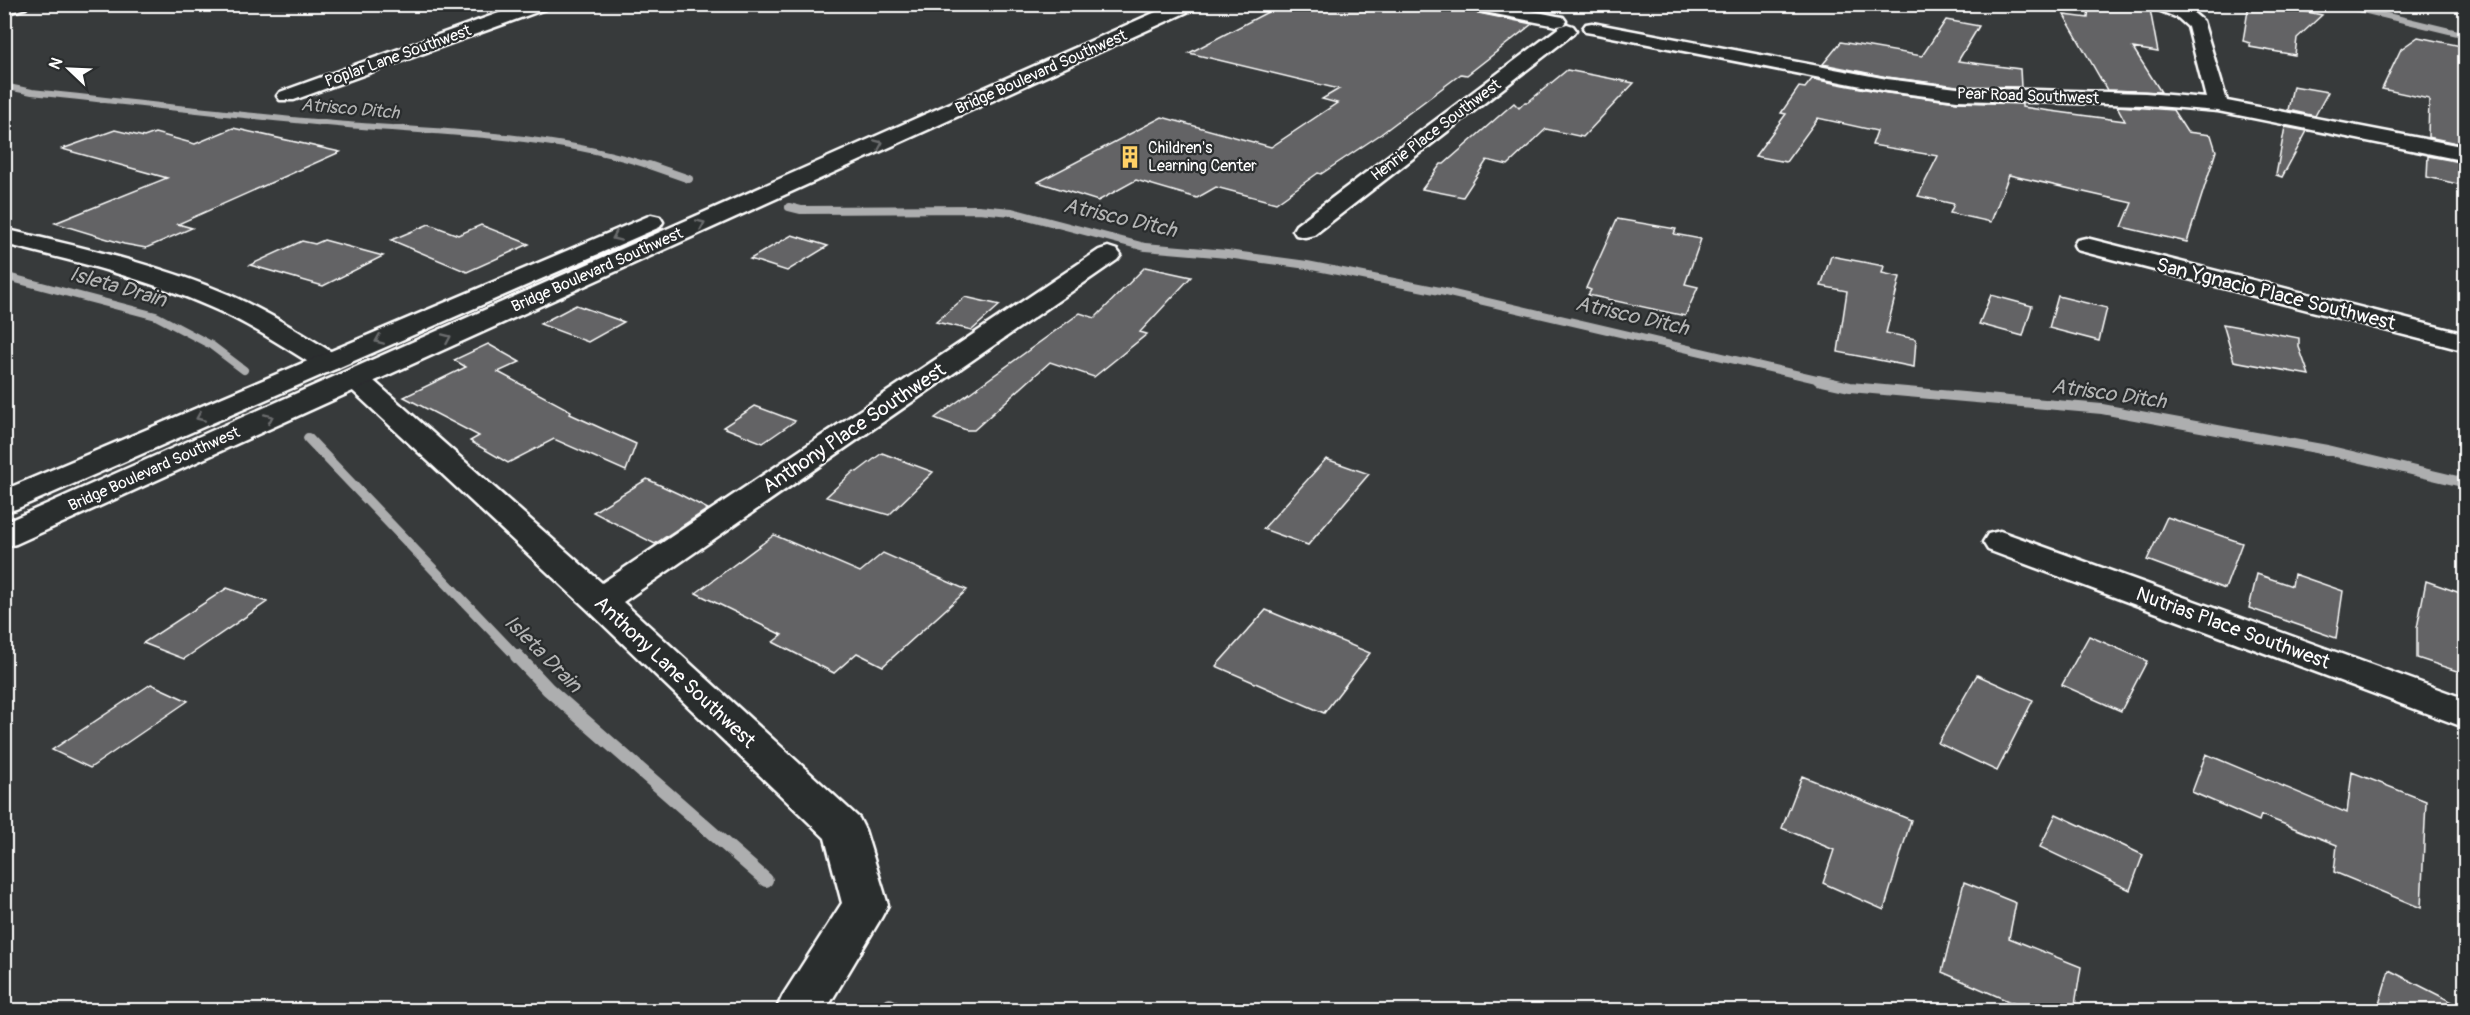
<svg xmlns="http://www.w3.org/2000/svg" width="2470" height="1015" viewBox="0 0 2470 1015" font-family="Pangolin,sans-serif">
	<style>
		.lines { fill: none; stroke-linecap: round; stroke-linejoin: round }
		.stream-far3 { stroke: #adaeaf; stroke-width: 6 }
		.stream-far2 { stroke: #adaeaf; stroke-width: 8 }
		.stream-far1 { stroke: #adaeaf; stroke-width: 10 }
		.stream { stroke: #adaeaf; stroke-width: 14 }
		.building { fill: #636465; stroke: #fff; stroke-width: 1.5 }
		.street-casing { stroke: #fff; stroke-width: 5 }
		.secondary-casing { stroke: #fff; stroke-width: 5 }
		.street { fill: #2a2d2e; fill-rule: evenodd }
		.secondary { fill: #2a2d2e; fill-rule: evenodd }
		.oneway { stroke: #6a6c6d }
		.labels { text-anchor: middle; dominant-baseline: central; stroke-width: 4.5; stroke-linejoin: round; paint-order: stroke }
		.far-street-label { font-size: 16px; fill: #fff; stroke: #2a2d2e }
		.far-poi-label { font-size: 16px; fill: #fff; stroke: #2a2d2e; text-anchor: start }
		.far-water-label { font-size: 18px; font-style: italic; fill: #b4b5b5; stroke: #2a2d2e }
		.street-label { font-size: 20px; fill: #fff; stroke: #2a2d2e }
		.water-label { font-size: 21px; font-style: italic; fill: #b4b5b5; stroke: #2a2d2e }
	</style>
	<rect width="100%" height="100%" fill="#373a3b"/>
	<filter id="ink" filterUnits="userSpaceOnUse"><feTurbulence type="fractalNoise" baseFrequency=".0167" numOctaves="2"/><feDisplacementMap in="SourceGraphic" scale="12" xChannelSelector="R" yChannelSelector="G"/><feConvolveMatrix kernelMatrix="1 2 1 2 8 2 1 2 1" color-interpolation-filters="sRGB"/></filter>
	<g filter="url(#ink)">
		<g class="lines">
			<path class="stream-far3" d="M2338,4L2466,35
				M4,86L32,92C137,103 243,116 348,125C449,133 557,134 653,167"/>
			<path class="stream-far2" d="M649,165L689,179
				M789,207L801,210L978,209L1012,212L1145,247L1227,254L1307,265L1445,292L1825,381
				M4,276L156,316L211,345L244,370"/>
			<path class="stream-far1" d="M1818,380L1850,387L2102,409L2327,450L2466,483
				M308,438L518,658"/>
			<path class="stream" d="M517,656L548,689L766,880
				M890,1005L896,1010"/>
		</g>
		<path class="building" d="M1283,4H1459L1469,11L1532,24L1467,75L1461,74L1381,134L1321,174L1318,173L1276,203L1216,187L1197,198L1136,180L1098,201L1038,182L1162,117L1271,147L1337,103L1322,99L1339,89L1189,53Z
			M2089,4H2149L2158,52L2133,48L2161,92L2107,90L2064,15L2088,18Z
			M2249,4H2269L2322,15L2297,38L2295,55L2250,47V43L2243,41Z
			M1946,20L1979,26L1958,61L2020,69L2021,87L1957,86L1887,77L1823,64L1841,42L1922,56Z
			M2418,37L2466,47V145L2428,137L2429,99L2382,89L2401,49Z
			M1567,70L1634,83L1583,137L1546,129L1508,165L1487,160L1463,197L1422,189L1441,164H1444L1514,103L1519,108L1525,102H1528Z
			M1812,79L1887,93L1957,102L2022,104V107L2125,121L2117,106L2173,110L2187,132L2211,135L2216,151L2187,242L2122,227L2132,203L2009,175L1991,222L1950,213L1954,204L1918,196L1938,156L1872,145L1877,131L1818,118L1786,162L1755,156L1786,114L1781,113L1799,87L1805,88Z
			M2293,86L2328,92L2315,116L2288,110Z
			M2285,127L2307,131L2282,177L2276,175Z
			M233,128L340,152L178,224L192,228L146,248L124,244L55,223L167,178L62,149L115,130L144,137L155,133L195,144Z
			M2428,156L2466,163V186L2427,177Z
			M1617,219L1676,229L1674,234L1701,239L1685,284L1698,287L1685,316L1588,295L1591,290L1586,288Z
			M429,224L458,235L481,225L529,244L467,272L391,240Z
			M792,235L828,246L787,271L750,259Z
			M324,240L383,256L323,286L250,265L302,241L315,244Z
			M1831,256L1884,266L1882,273L1900,277L1886,333L1916,339L1914,367L1838,352L1847,291L1821,286Z
			M1145,267L1191,277L1140,332L1147,334L1094,377L1050,362L974,430H966L935,418L1080,313L1095,318Z
			M1991,295L2032,306L2023,336L1979,324Z
			M2058,296L2107,308L2099,341L2049,328Z
			M965,297L1000,305L972,330L936,322Z
			M576,305L624,322L588,342L540,324Z
			M2223,324L2299,338V347L2309,375L2234,361Z
			M488,344L520,362L498,372L571,411L570,414L636,444L626,471L554,439L508,463L470,441L479,436L404,397L466,367L454,360Z
			M755,406L795,421L763,443L723,427Z
			M882,453L933,472L889,515L826,497L854,471L857,472Z
			M1326,459L1369,474L1308,545L1263,529Z
			M647,479L679,494L708,509L655,544L593,512Z
			M2167,517L2242,543L2225,589L2147,560Z
			M774,535L860,572L883,553L967,590L883,666L857,653L834,673L773,642L782,635L696,593Z
			M2257,574L2292,586L2294,574L2343,591L2336,638L2249,608Z
			M2426,581L2466,595V674L2417,658V628Z
			M227,588L267,602L184,659L143,643Z
			M1266,610L1370,653L1324,713L1216,666Z
			M2089,636L2147,661L2121,711L2062,685Z
			M1977,675L2033,700L1997,771L1938,743Z
			M151,684L188,701L90,768L52,750Z
			M2206,754L2347,813L2352,772L2426,801L2421,908L2334,872L2337,845L2261,815L2259,821L2192,792Z
			M1802,776L1911,820L1884,910L1823,883L1834,850L1782,828Z
			M2056,814L2143,855L2130,890L2040,847Z
			M1964,882L2016,903L2009,938L2081,967L2074,1011H2031L1942,972Z
			M2389,970L2466,1009V1011H2377Z"/>
		<g class="lines">
			<g class="street-casing">
				<path id="street" d="M4,4H28L26,8L4,14Z
					M524,4H550L548,8L294,100H280L277,96L280,92Z
					M1461,4H1499L1557,16L1563,17L1566,21L1563,25L1557,26L1469,9Z
					M2151,4H2176L2190,10L2203,21L2227,101L2466,147V161L2218,111L2145,105L1957,100L1887,91L1592,33L1586,32L1583,28L1586,24L1592,23L1887,79L1957,88L2145,93L2206,98L2188,27L2178,18L2153,8Z
					M1567,24L1573,26L1576,30L1573,34L1314,235L1305,237L1296,235L1293,230L1296,225L1561,26Z
					M4,229C80,247 158,264 230,295C268,312 303,334 338,356L342,362L338,368L328,371L318,368C283,346 248,323 210,307C145,278 74,261 4,244Z
					M2086,238L2466,334V351L2077,250L2074,245L2077,240Z
					M1108,247L1117,250L1121,255L1117,260L623,602L859,818L865,830L888,905L881,918L826,1010H776L783,995L842,903L825,838L587,609L340,379L345,373L355,370L365,373L602,583L1099,250Z
					M2000,531L2466,699V728L1988,550L1983,542L1988,534Z"/>
			</g>
			<g class="secondary-casing">
				<path id="secondary" d="M1174,4H1198L1196,8L16,544L4,547V523Z
					M651,215L660,217L663,222L660,227L16,509L4,512V490Z"/>
			</g>
			<use href="#street" class="street"/>
			<use href="#secondary" class="secondary"/>
		</g>
		<defs><path id="oneway-chevron" d="M-2-3.5L2.5 0L-2 3.5" fill="none" stroke-width="1.6" stroke-linecap="round" stroke-linejoin="round" transform="scale(1.5)"/></defs>
		<g class="oneway">
			<use href="#oneway-chevron" transform="translate(879 144) rotate(-24)"/>
			<use href="#oneway-chevron" transform="translate(701 224) rotate(-24)"/>
			<use href="#oneway-chevron" transform="translate(616 237) rotate(156)"/>
			<use href="#oneway-chevron" transform="translate(447 338) rotate(-24)"/>
			<use href="#oneway-chevron" transform="translate(379 340) rotate(157)"/>
			<use href="#oneway-chevron" transform="translate(200 417) rotate(157)"/>
			<use href="#oneway-chevron" transform="translate(269 418) rotate(-24)"/>
		</g>
	</g>
	<defs>
		<g id="building-bare" transform="scale(1.8)"><path d="M-4-6H4V6H1V3H-1V6H-4ZM-2.5-4.3h1.7v1.8h-1.7ZM.8-4.3h1.7v1.8H.8ZM-2.5-1h1.7V.8h-1.7ZM.8-1h1.7V.8H.8Z" fill="#ffd166" stroke="#2a2d2e" stroke-width="2.5" paint-order="stroke"/></g>
	</defs>
	<g fill-rule="evenodd">
		<use href="#building-bare" x="1130" y="157"/>
	</g>
	<g class="labels">
		<g class="far-street-label">
			<text transform="translate(398 56) rotate(-20)">Poplar Lane Southwest</text>
			<text transform="translate(1041 72) rotate(-24)">Bridge Boulevard Southwest</text>
			<text transform="translate(2028 96) rotate(2)">Pear Road Southwest</text>
			<text transform="translate(1436 130) rotate(-37)">Henrie Place Southwest</text>
			<text transform="translate(597 270) rotate(-24)">Bridge Boulevard Southwest</text>
			<text transform="translate(154 469) rotate(-24)">Bridge Boulevard Southwest</text>
		</g>
		<g class="far-poi-label">
			<text x="1148" y="148">Children's<tspan x="1148" dy="18">Learning Center</tspan></text>
		</g>
		<g class="far-water-label">
			<text transform="translate(350 109) rotate(5)">Atrisco Ditch</text>
		</g>
		<g class="street-label">
			<text transform="translate(2276 294) rotate(14)">San Ygnacio Place Southwest</text>
			<text transform="translate(854 428) rotate(-34)">Anthony Place Southwest</text>
			<text transform="translate(2233 628) rotate(20)">Nutrias Place Southwest</text>
			<text transform="translate(675 672) rotate(43)">Anthony Lane Southwest</text>
		</g>
		<g class="water-label">
			<text transform="translate(1120 218) rotate(13)">Atrisco Ditch</text>
			<text transform="translate(118 287) rotate(16)">Isleta Drain</text>
			<text transform="translate(1632 316) rotate(13)">Atrisco Ditch</text>
			<text transform="translate(2109 394) rotate(8)">Atrisco Ditch</text>
			<text transform="translate(543 654) rotate(45)">Isleta Drain</text>
		</g>
	</g>
	<rect width="2470" height="1015" fill="none" stroke="#2a2d2e" stroke-width="24"/>
	<rect x="12" y="12" width="2446" height="991" fill="none" stroke="#fff" stroke-width="2" filter="url(#ink)"/>
	<g transform="translate(69 69) rotate(293)" stroke="#2a2d2e" stroke-width="4.5" paint-order="stroke">
	<path d="M0-4.5L10 22L0 15L-10 22Z" fill="#ffffff"/>
	<text y="-9" font-size="16" font-weight="bold" text-anchor="middle" fill="#ffffff">N</text>
	</g>
</svg>
